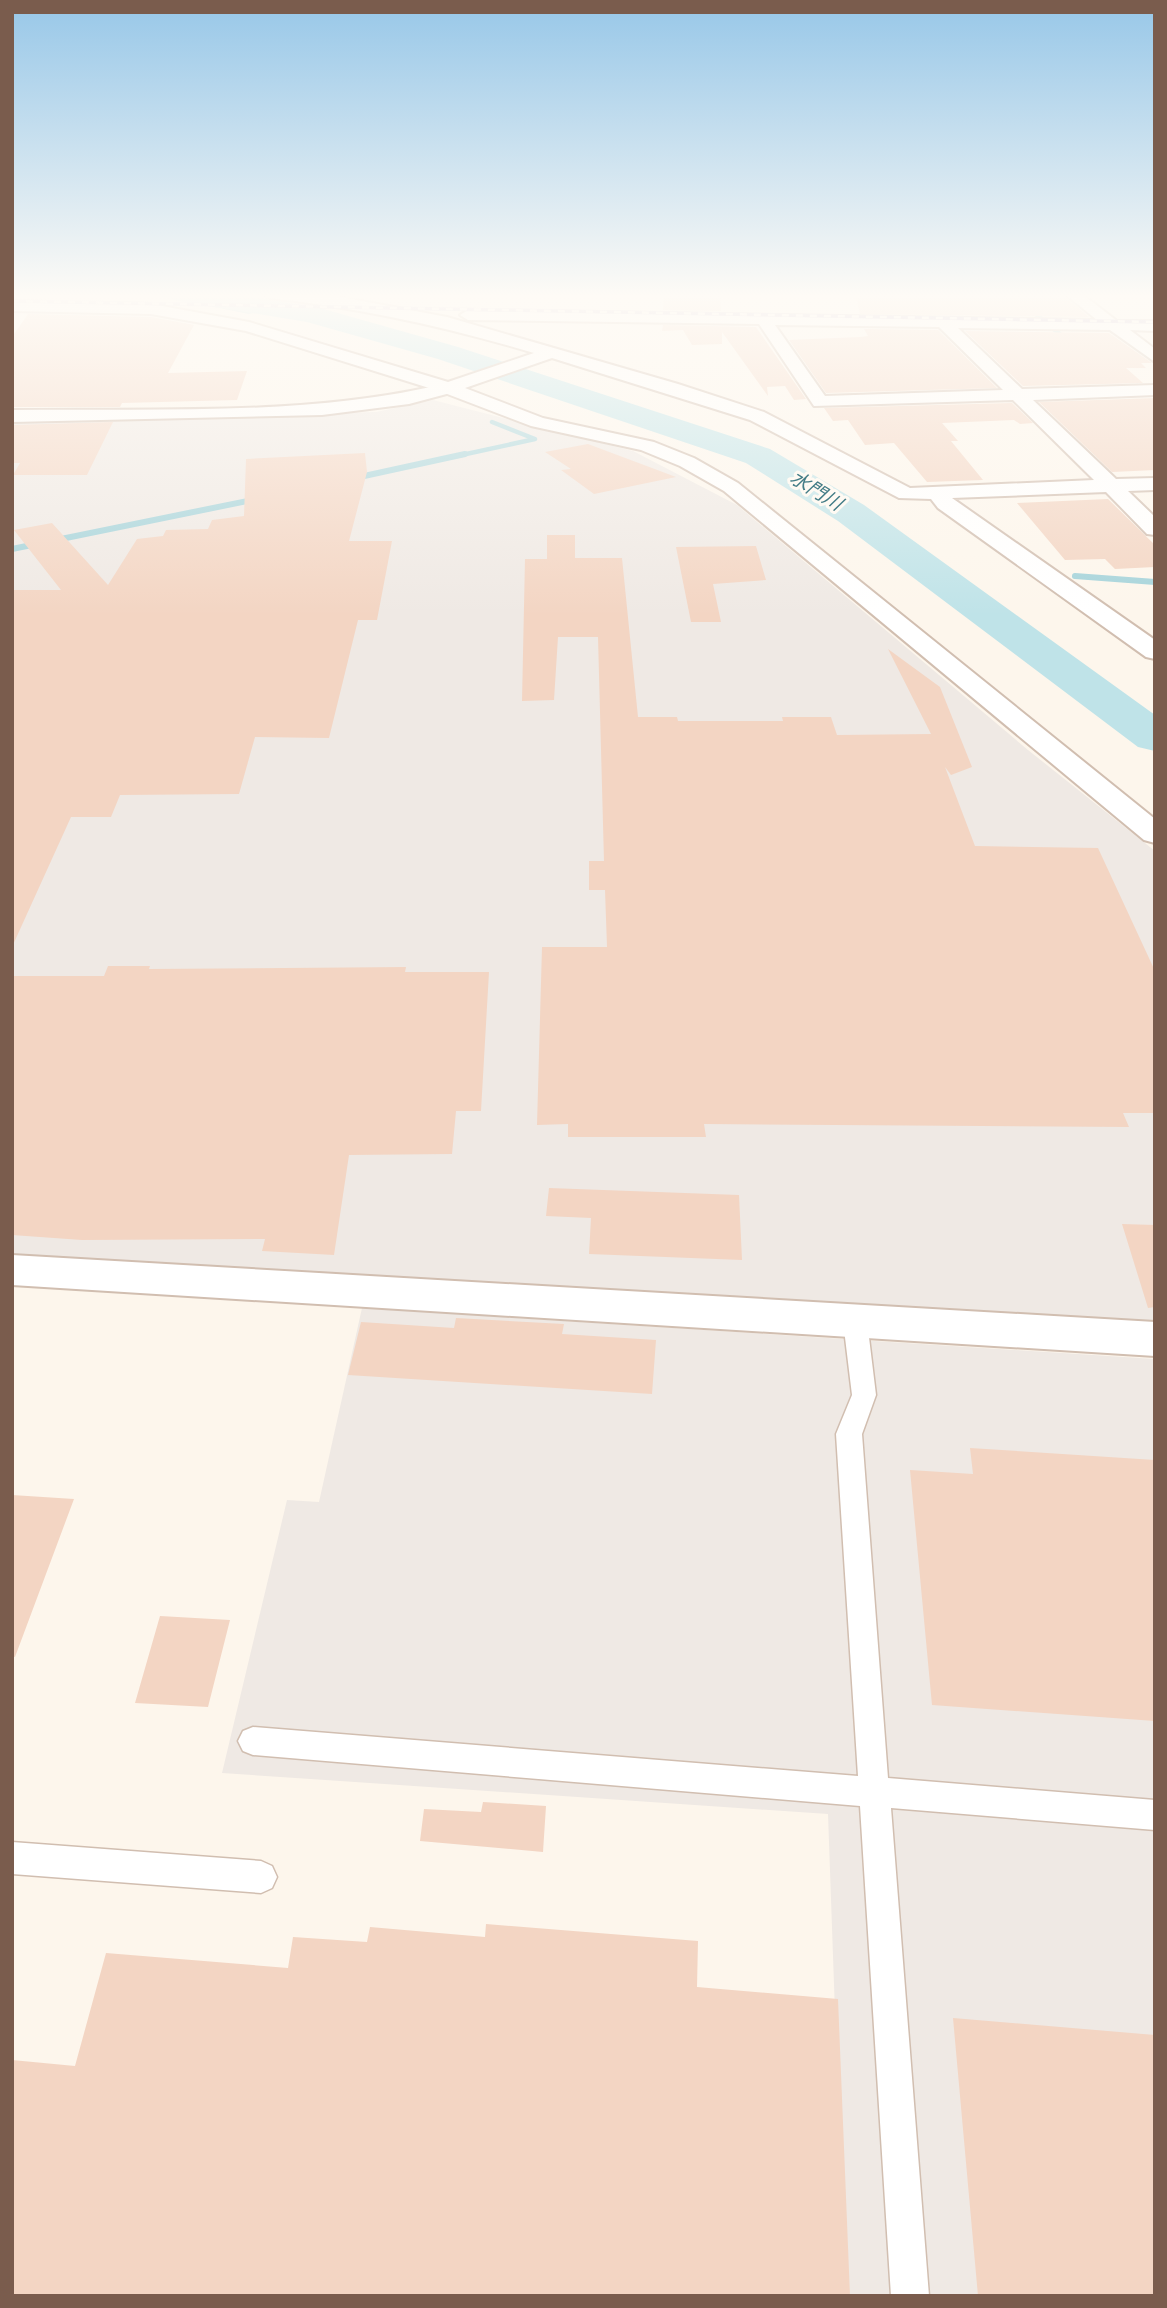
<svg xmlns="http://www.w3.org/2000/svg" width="1167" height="2308" viewBox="0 0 1167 2308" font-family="'Varela Round','Noto Sans JP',sans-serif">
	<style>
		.industrial { fill: #efe9e4 }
		.water { fill: #bfe3e8; stroke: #a5d3da; stroke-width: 2 }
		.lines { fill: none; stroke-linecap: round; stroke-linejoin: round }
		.stream-far1 { stroke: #a5d3da; stroke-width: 4.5 }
		.stream { stroke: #a5d3da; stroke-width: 6 }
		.river { fill: #bfe3e8; fill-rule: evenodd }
		.building { fill: #f3d5c3 }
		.service-casing { stroke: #d1beb0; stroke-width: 3 }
		.minor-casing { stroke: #d1beb0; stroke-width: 4 }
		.tertiary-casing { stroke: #d1beb0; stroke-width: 4 }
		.service { fill: #fff; fill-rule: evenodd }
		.minor { fill: #fff; fill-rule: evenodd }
		.tertiary { fill: #fff; fill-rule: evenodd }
		.rail-casing { stroke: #b9a8c9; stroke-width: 3.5 }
		.rail { stroke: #fffaf3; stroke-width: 2.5; stroke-dasharray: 7; stroke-linecap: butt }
		.labels { text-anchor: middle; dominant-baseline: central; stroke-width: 6; stroke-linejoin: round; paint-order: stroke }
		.far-water-label { font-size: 19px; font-style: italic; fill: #437c86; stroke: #fffaf3 }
	</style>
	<rect width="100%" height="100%" fill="#fdf6ec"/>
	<path class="industrial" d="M433,400L633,451L737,505L1028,750L1155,851V1327L12,1256V421L376,412Z
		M362,1308L1155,1359V2296H845L828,1814L222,1773L287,1500L319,1502Z"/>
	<path class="water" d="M150,293H209L274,307L249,313Z"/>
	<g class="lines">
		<path class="stream-far1" d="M1011,293L1068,341
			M457,456L535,439L492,422"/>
		<path class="stream" d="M355,478L465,454
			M12,549L257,499
			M1075,576L1155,582"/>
		<path class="river" d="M166,293H229L320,308L458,347L770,449L864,505L1155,715V751L1138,747L838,521L746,463L438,359L307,322L179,301L170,299Z"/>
	</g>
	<path class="building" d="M664,293H720L721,311L663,310Z
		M855,293L1063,295L1089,317L860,314Z
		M28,314L151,317L184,323L194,325L168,373L247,371L237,400L122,403L120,407H12V337Z
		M663,325L756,327L806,399L794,400L785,386L767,387L768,396L722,332V344L692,345L683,330L662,331Z
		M864,329L938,330L997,388L826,393L789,340L860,337L868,336Z
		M965,331L1109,333L1152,363H1141L1146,368H1126L1143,383L1023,386Z
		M1155,398V470L1112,472L1039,402Z
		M1012,403L1033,423L1020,424L1014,420L942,423L958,441H951L983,480L927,482L894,443L865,445L848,420L833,421L824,408Z
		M113,422L87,475H13L20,463H12V425Z
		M588,444L676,477L594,494L561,470L571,469L545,452Z
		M365,453L367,472L349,541H392L377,620H358L329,738L255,737L239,794L120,795L111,817H71L12,947V590H61L14,530L52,523L108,585L137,539L163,536L166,530L208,529L212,520L244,516L246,459Z
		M1108,499L1155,545V567L1115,569L1105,559L1065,560L1017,503Z
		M547,535H575V558H622L638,717H677L678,721H783L782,717H831L837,735L931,734L888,649L940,687L972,767L951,775L945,767L975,846L1098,848L1155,971V1113H1123L1129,1127L704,1124L706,1137H568V1124L537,1125L542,947H607L605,890H589V861H604L598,637H558L554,700L522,701L525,559H547Z
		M756,546L766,580L713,584L721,622H691L676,547Z
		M108,966H150L149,969L406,967L405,972H489L481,1111H456L452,1154L349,1155L334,1255L262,1251L265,1239L82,1240L12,1235V976H104Z
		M549,1188L739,1195L742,1260L589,1254L591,1218L546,1216Z
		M1122,1224L1155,1225V1307L1148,1308Z
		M456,1318L564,1324L562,1334L656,1340L652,1394L348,1375L361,1322L454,1328Z
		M970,1448L1155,1460V1721L932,1705L910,1470L973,1474Z
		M12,1495L74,1499L15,1657L12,1656Z
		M160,1616L230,1620L208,1707L135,1703Z
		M483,1802L546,1806L543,1852L420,1841L424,1809L481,1812Z
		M486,1924L698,1941L697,1987L838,1999L850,2296H12V2060L75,2066L106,1953L288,1968L293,1937L367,1942L370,1927L485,1937Z
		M953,2018L1155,2035V2296H978Z"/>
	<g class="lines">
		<g class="service-casing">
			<path id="service" d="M855,1312L863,1315L867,1321L876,1395L862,1434L888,1778L1155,1800V1830L891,1808L929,2296H891L860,1806L253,1755L243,1751L238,1741L243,1731L253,1727L858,1776L836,1434L852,1395L843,1321L847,1315Z
				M12,1842L261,1861L272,1866L277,1877L272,1888L261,1893L12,1874Z"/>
		</g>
		<g class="minor-casing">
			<path id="minor" d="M263,293L330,295L447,317L678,384L764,412L910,488L1094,480L1013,400L814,406L759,324L468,320L460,315L468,310L1097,320L1064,293H1081L1117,321H1155V331L1130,330L1155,349V362L1110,330L958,328L1022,389L1155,385V395L1033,400L1116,479L1155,478V490L1128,491L1155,517V535L1147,534L1106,492L952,498L1155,640V659L1146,657L938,508L931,499L899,498L750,420L552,358L465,388L543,418L654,442L694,458L738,483L1155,819V843L1144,840L724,491L680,466L641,450L531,426L442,392L246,331L151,314L12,311V301L151,304L249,322L448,382L534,353C447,327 360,308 270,298ZM775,325L939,327L1003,390L825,396Z"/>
		</g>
		<g class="tertiary-casing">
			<path id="tertiary" d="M448,383L454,384L457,388L454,392L409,404L322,415L12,422V410C155,408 309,417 448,383Z
				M12,1255L1155,1322V1356L12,1285Z"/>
		</g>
		<use href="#service" class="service"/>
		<use href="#minor" class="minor"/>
		<use href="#tertiary" class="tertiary"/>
		<g class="rail-casing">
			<path id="rail" d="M12,301L1155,322"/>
		</g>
		<use href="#rail" class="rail"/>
	</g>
	<linearGradient id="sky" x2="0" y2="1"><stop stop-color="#97c7e8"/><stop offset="0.48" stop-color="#fefbf6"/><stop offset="1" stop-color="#fefbf6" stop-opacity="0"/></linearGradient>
	<rect width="1167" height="616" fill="url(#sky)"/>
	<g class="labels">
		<g class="far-water-label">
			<text transform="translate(816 491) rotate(32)">水門川</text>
		</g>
	</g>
	<rect width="1167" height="2308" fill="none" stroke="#7a5c4d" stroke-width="28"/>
</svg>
